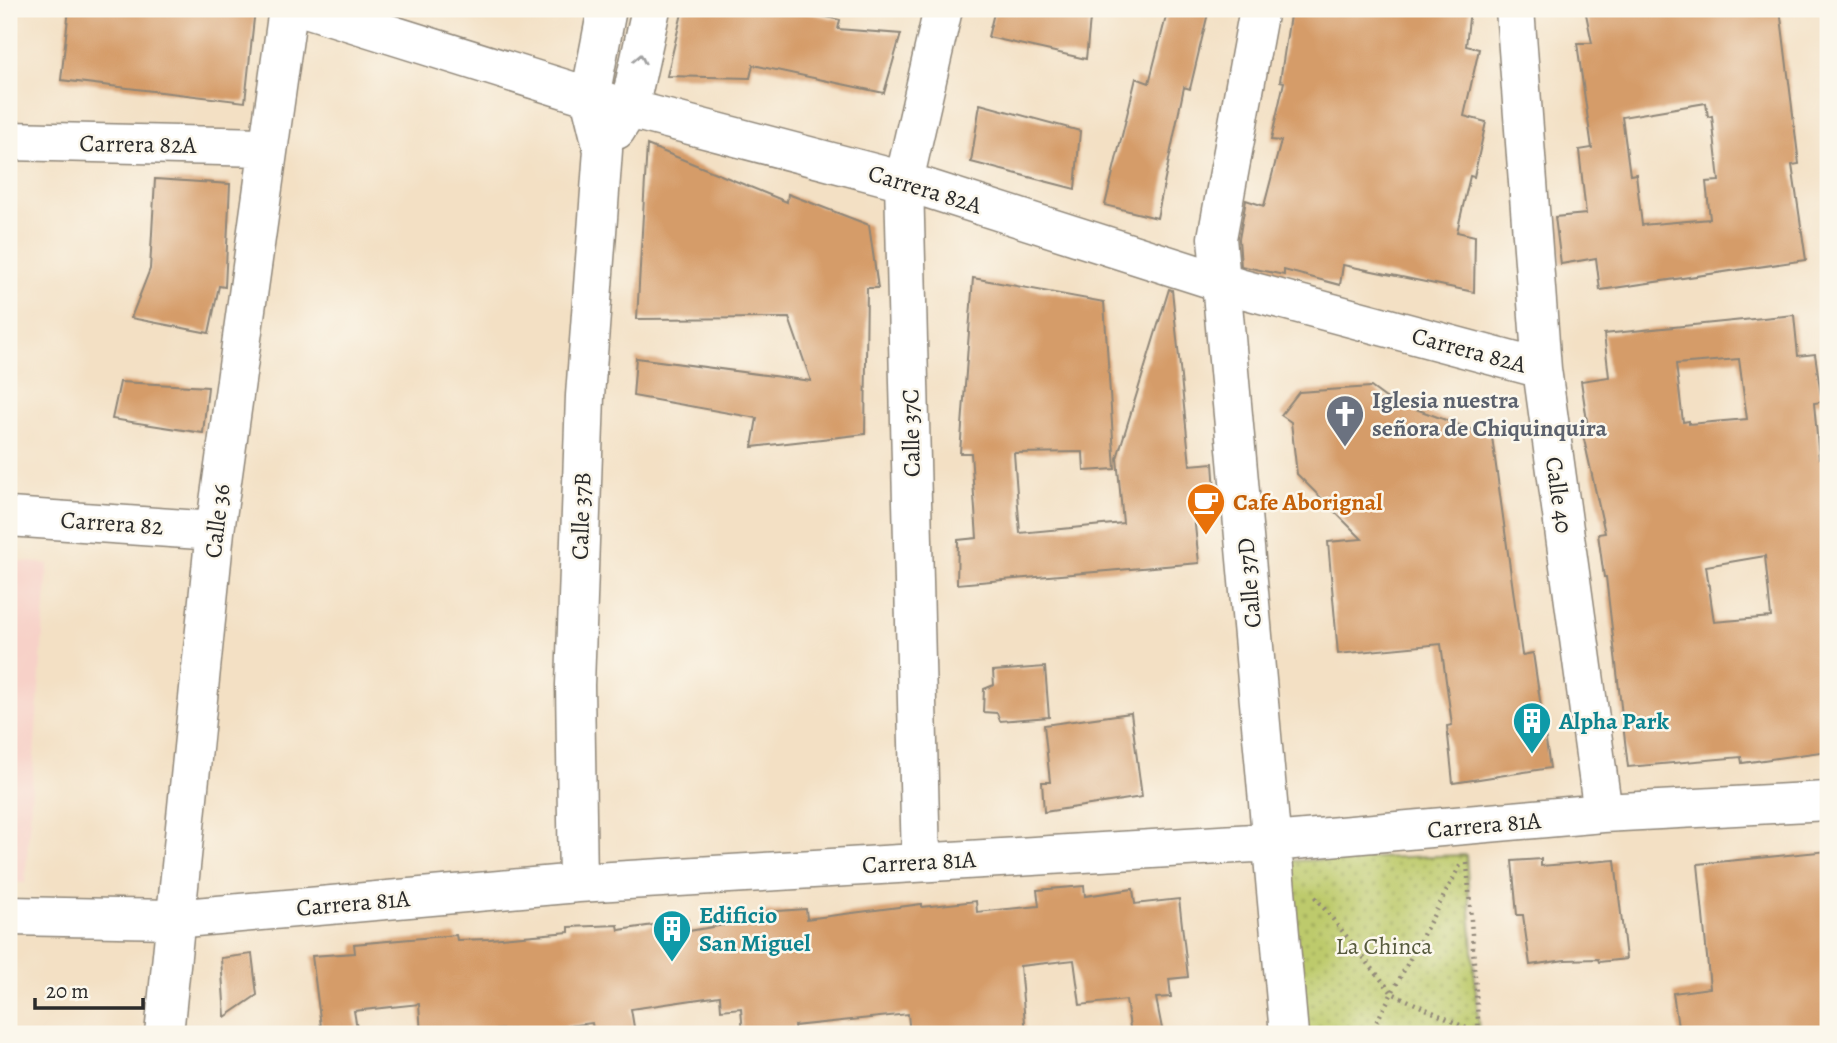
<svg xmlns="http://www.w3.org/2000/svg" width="1837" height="1043" viewBox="0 0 1837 1043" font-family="Alegreya,serif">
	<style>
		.built { fill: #f7d1c8 }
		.grass { fill: url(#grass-dots); stroke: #747a4c; stroke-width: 2 }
		.building { fill: #d59c69; fill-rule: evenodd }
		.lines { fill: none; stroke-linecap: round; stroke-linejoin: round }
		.minor-casing { stroke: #8f8678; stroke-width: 41 }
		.path { stroke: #8f8678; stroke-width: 4.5; stroke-dasharray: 2 5; stroke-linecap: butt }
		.minor { stroke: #fff; stroke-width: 38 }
		.oneway { stroke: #a0a0a0 }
		.labels { text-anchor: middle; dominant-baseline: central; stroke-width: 5; stroke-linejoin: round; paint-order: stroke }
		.street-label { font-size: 24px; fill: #2b2b2b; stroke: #fbf7ec }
		.worship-label { font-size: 24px; font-weight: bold; fill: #5b616d; stroke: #fbf7ec; text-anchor: start }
		.food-label { font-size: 24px; font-weight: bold; fill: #c56008; stroke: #fbf7ec; text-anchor: start }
		.culture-label { font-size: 24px; font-weight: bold; fill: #0d838f; stroke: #fbf7ec; text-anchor: start }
		.park-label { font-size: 24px; fill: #575b3e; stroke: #fbf7ec }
	</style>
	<defs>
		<pattern id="grass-dots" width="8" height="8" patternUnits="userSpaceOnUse" patternTransform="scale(1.75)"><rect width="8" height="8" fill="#bdca6c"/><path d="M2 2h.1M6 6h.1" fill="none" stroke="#9aa459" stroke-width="1.8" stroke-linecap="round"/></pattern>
	</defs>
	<rect width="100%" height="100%" fill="#fbf7ec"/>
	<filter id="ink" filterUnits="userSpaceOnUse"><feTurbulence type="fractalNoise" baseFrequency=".0143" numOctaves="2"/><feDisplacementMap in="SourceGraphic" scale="14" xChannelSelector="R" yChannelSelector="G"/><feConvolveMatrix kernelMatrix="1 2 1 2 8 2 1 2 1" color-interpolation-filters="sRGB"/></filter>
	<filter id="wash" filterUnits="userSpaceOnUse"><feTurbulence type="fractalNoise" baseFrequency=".00686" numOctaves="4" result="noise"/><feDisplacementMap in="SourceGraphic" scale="28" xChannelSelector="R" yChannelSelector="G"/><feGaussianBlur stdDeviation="1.57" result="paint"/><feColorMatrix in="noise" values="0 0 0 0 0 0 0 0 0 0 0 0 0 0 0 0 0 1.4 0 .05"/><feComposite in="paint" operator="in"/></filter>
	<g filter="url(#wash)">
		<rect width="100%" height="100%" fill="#f3e0c4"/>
		<path class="built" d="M9,560L48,564L25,883L9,882Z"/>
		<path class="grass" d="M1466,855L1479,1034H1303L1286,861Z"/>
		<g id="blocks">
			<path class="building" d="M69,9H255L245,102L61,80Z
				M683,9H790L840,20L838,29L901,34L884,93L753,65L750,78L667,76Z
				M995,9H1091L1086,59L988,37Z
				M1168,9H1209L1190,89L1184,87L1157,218L1105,205L1136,78L1149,83Z
				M1291,9L1334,15L1335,9H1470L1466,46L1479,49L1464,116L1486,122L1474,177L1470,176L1457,232L1475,236L1474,292L1343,265L1340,285L1284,270V275L1241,266L1239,239L1246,200L1264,206L1281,141L1271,140L1284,82L1280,81Z
				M1585,9H1780L1799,164L1792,165L1806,260L1600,290L1596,258L1561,264L1555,217L1586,214L1579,150L1592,148L1577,43H1592ZM1706,103L1708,117L1712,116L1719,181L1706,182L1710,219L1642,225L1636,174L1630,175L1622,117Z
				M980,104L1080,131L1075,189L971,162Z
				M647,145L787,202L788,194L869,225L878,288H867L865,434L752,447L757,418L633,396L636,358L811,381L789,318L637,319Z
				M155,179L230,184L225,287L219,286L209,333L131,318L150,269Z
				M973,278L1104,302L1115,469L1084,471L1083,452L1014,453L1020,533L1123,523L1117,458L1169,289L1172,290L1190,465L1213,463L1216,505L1193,507L1199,563L957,584L958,540L977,538L971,453H960Z
				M1794,315L1798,356L1815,354L1822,402L1814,403L1819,458L1825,457L1828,482V751L1742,763L1741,757L1628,767L1606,577H1604L1598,534L1605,533L1583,435L1589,434L1581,381L1609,377L1604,334ZM1739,359L1747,419L1689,424V421L1683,422L1676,364ZM1765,556L1771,617L1714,622L1706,566Z
				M120,382L208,387L203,433L112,419Z
				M1371,387L1386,398L1492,437L1522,655L1533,653L1550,768L1453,783L1447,726L1452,725L1441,644L1338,654L1328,542L1362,539L1297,474L1291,422L1281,415L1299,392Z
				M1045,667L1049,717L1000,721L997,713L983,712L984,689L994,685L993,671Z
				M1131,713L1142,797L1044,812L1042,782H1050L1044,725Z
				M1828,851V1034H1679L1673,993L1710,988L1698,864Z
				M1541,859V866L1615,860L1626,959L1599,962L1598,959L1565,960L1530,965L1523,915H1517L1512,861Z
				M1084,886L1085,896L1133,889L1135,904L1179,899L1188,977L1169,979L1171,997L1156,998L1163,1034H1131L1126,1000L1080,1005L1074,960L1020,966L1026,1034H910L908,1014L794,1026L795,1034H743L741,1008L721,1010L720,996L631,1009L635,1033L594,1034L592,1023L514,1032V1029L421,1034L419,1004L354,1011L358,1034H322L312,956L355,953L354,944L456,935L457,940L490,939L569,932V927L618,925L619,930L688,920L689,931L765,918L764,912L806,909L807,919L922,904V907L976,901L977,912L1039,906L1037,890Z
				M252,954L257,995L225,1017L221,958Z"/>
		</g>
	</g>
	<g filter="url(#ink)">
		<use href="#blocks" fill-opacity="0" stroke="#8f8678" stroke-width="2"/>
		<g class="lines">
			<g class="minor-casing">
				<path id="minor" d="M309,9L629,109L904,181L1239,288L1542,369
					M1259,9L1217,238L1289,1034
					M1515,9L1542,369L1603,813
					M616,130L629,109L651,9
					M9,141L268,147
					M9,517L215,531
					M921,862L904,181L943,9
					M578,883L575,685L585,396L603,150L590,97L607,9
					M9,916L173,919L578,883L1271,842L1603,813L1828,801
					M164,1034L215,531L288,9"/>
			</g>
			<path class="path" d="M1467,863L1479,1034
				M1315,897L1392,993L1479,1034
				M1370,1034L1462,862"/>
			<use href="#minor" class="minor"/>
		</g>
		<defs><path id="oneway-chevron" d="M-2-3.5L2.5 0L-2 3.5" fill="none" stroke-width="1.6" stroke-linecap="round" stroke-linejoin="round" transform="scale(1.75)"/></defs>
		<use class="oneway" href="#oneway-chevron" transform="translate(640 59) rotate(-78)"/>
	</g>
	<defs>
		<g id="church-pin" transform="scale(2.0125)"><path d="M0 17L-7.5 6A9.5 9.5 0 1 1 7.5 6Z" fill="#6b7280" stroke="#fbf7ec"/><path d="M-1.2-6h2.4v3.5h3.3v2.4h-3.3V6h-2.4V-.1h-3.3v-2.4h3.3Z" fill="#fff"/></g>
		<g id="cafe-pin" transform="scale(2.0125)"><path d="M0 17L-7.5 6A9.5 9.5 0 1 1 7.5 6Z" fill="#e8710a" stroke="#fbf7ec"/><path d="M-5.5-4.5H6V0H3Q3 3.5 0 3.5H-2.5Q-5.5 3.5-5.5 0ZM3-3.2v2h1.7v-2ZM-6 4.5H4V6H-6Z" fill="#fff"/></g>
		<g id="building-pin" transform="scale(2.0125)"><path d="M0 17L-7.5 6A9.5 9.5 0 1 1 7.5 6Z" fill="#0f9aa8" stroke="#fbf7ec"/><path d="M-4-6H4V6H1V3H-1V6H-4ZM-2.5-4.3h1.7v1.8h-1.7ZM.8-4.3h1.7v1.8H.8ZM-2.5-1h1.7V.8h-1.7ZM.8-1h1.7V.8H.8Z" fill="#fff"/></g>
	</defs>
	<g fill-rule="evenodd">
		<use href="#church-pin" x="1345" y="414"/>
		<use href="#cafe-pin" x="1206" y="502"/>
		<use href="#building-pin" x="1532" y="721"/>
		<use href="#building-pin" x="672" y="929"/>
	</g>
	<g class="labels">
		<g class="street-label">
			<text transform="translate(138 144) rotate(1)">Carrera 82A</text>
			<text transform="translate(925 189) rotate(17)">Carrera 82A</text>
			<text transform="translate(1469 350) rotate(15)">Carrera 82A</text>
			<text transform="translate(911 433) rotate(-91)">Calle 37C</text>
			<text transform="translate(1559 495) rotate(82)">Calle 40</text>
			<text transform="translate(581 516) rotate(-88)">Calle 37B</text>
			<text transform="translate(217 521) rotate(-83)">Calle 36</text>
			<text transform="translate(112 523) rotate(4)">Carrera 82</text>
			<text transform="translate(1249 583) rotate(-95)">Calle 37D</text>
			<text transform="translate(1484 825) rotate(-5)">Carrera 81A</text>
			<text transform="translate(919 862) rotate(-3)">Carrera 81A</text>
			<text transform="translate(353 903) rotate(-5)">Carrera 81A</text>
		</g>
		<g class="worship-label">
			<text x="1372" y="400">Iglesia nuestra<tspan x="1372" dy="28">señora de Chiquinquira</tspan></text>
		</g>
		<g class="food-label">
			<text x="1233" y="502">Cafe Aborignal</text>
		</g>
		<g class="culture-label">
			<text x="1559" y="721">Alpha Park</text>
			<text x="699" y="915">Edificio<tspan x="699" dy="28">San Miguel</tspan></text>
		</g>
		<g class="park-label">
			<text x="1384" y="946">La Chinca</text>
		</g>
	</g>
	<rect width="1837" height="1043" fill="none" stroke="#fbf7ec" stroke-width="35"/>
	<path d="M35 998v10h108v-10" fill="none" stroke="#2b2b2b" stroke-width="3.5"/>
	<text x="46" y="998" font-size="21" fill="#2b2b2b" stroke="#fbf7ec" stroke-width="5" paint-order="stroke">20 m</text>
</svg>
